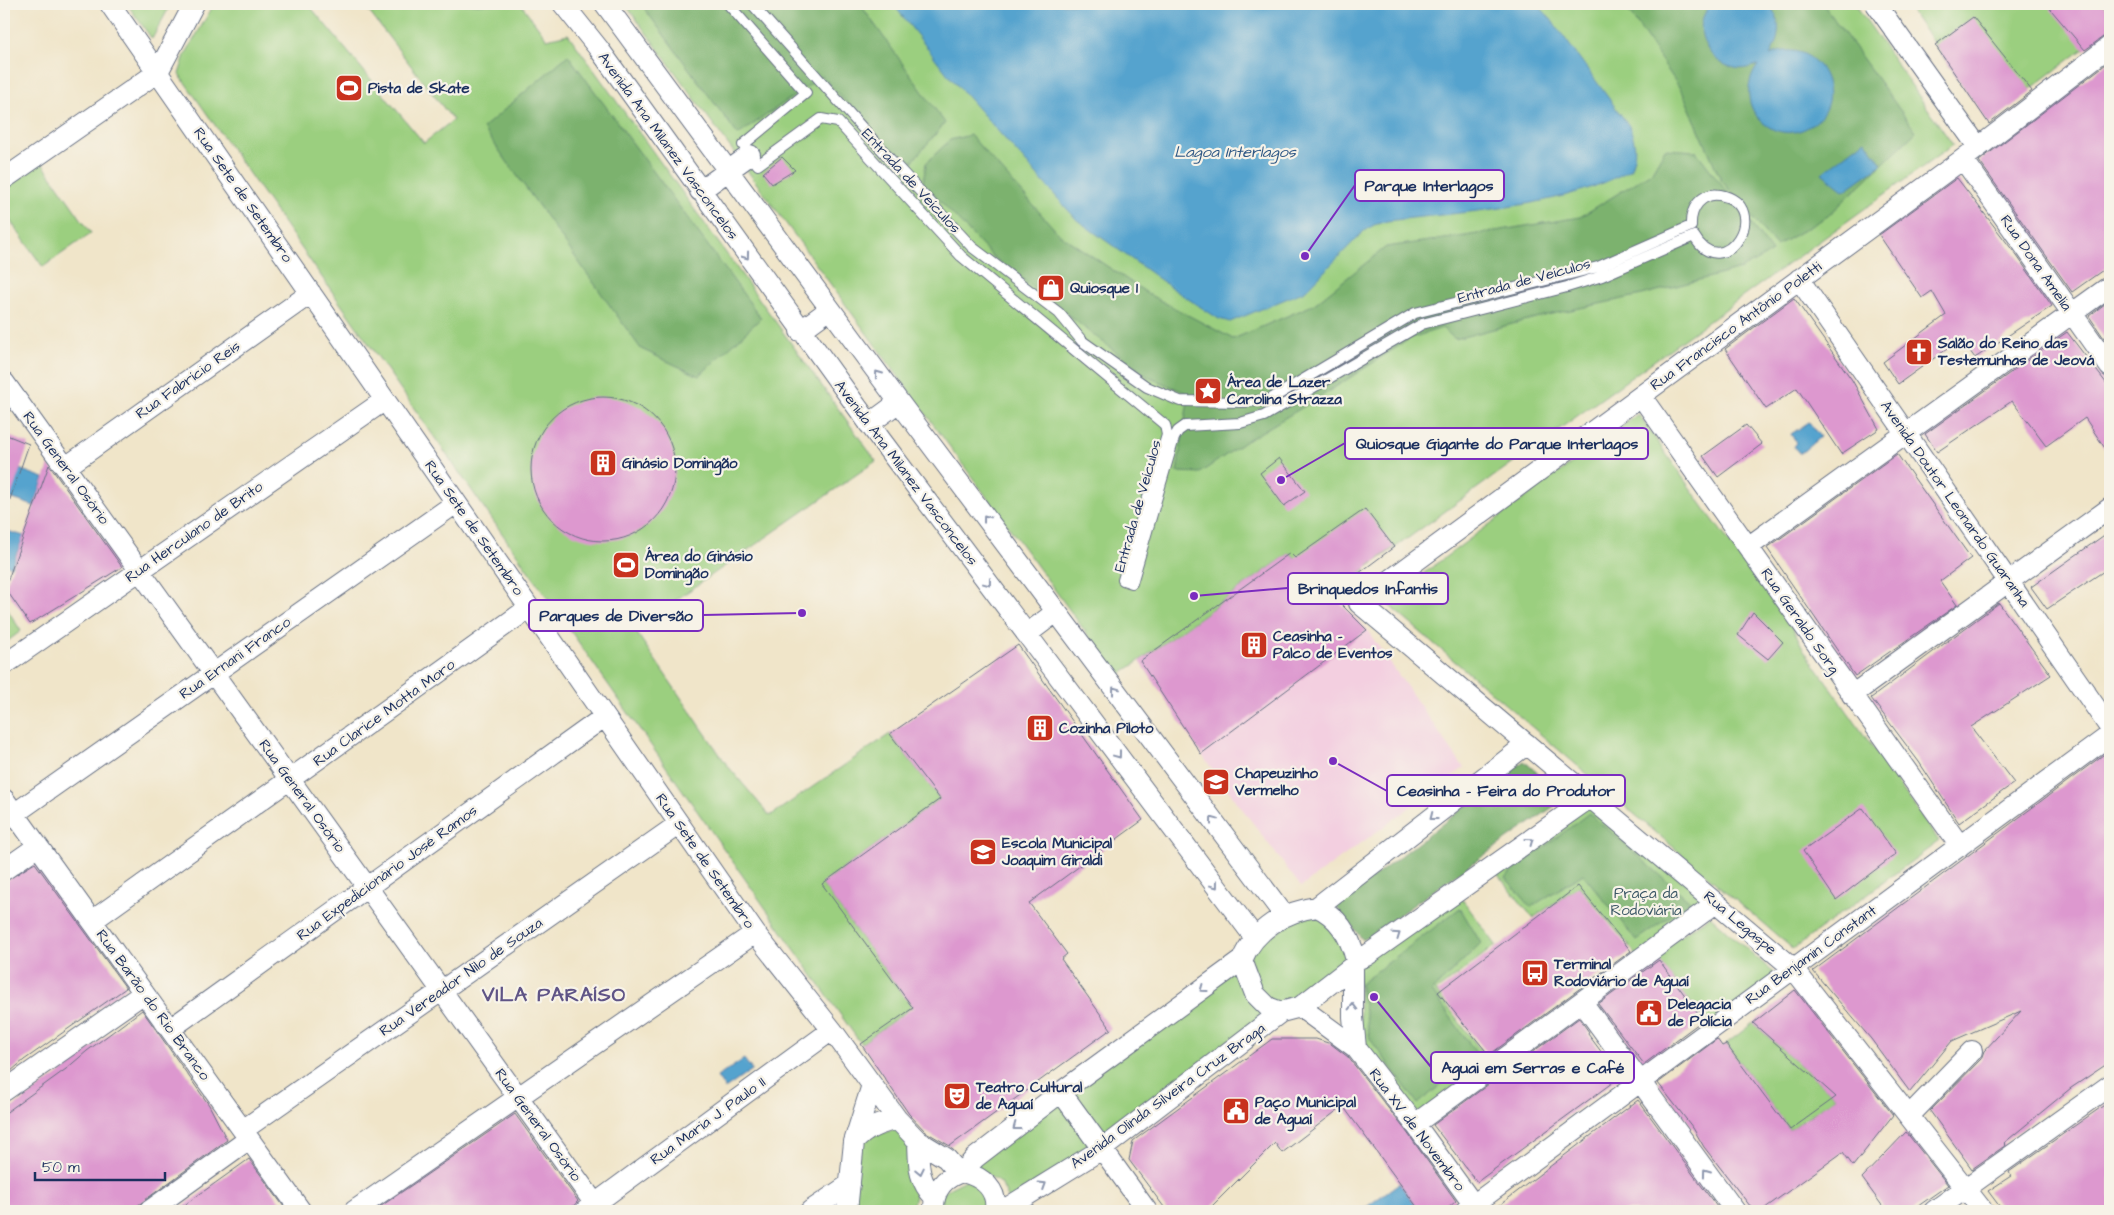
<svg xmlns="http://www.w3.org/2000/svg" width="2114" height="1215" viewBox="0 0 2114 1215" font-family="'Architects Daughter',sans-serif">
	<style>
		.built { fill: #f3cfe0 }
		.green { fill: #9bcf7f; stroke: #5b7f6e }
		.forest { fill: #7cb26e; stroke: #4c7066 }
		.water { fill: #55a3ce; stroke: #386996 }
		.building { fill: #dd98cf }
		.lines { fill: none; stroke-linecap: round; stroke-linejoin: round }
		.service-casing { stroke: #666f83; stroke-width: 12 }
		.minor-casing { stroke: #666f83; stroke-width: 22 }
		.service { stroke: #fff; stroke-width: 10 }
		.minor { stroke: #fff; stroke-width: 20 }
		.oneway { stroke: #8d97ae }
		.labels { text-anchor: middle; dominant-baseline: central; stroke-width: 4.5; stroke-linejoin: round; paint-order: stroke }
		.poi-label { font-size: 15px; font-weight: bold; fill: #1b2f5e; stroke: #f7f3e8; text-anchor: start }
		.street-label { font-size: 15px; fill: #1b2f5e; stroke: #f7f3e8 }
		.park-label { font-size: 15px; fill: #3b5766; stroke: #f7f3e8 }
		.water-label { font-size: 16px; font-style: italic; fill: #2f5885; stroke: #f7f3e8 }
		.district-label { font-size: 20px; font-weight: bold; letter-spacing: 1px; fill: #5f5486; stroke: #f7f3e8 }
		.leader { fill: none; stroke: #7b2cbf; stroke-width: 2 }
		.callout-dot { fill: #7b2cbf; stroke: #f7f3e8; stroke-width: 2 }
		.callout { fill: #f7f3e8; stroke: #7b2cbf; stroke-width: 2 }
		.callout-label { font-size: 16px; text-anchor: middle; font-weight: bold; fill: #1b2f5e }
	</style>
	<rect width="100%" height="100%" fill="#f7f3e8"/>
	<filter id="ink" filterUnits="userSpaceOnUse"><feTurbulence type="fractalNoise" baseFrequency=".02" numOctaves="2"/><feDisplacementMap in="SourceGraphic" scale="10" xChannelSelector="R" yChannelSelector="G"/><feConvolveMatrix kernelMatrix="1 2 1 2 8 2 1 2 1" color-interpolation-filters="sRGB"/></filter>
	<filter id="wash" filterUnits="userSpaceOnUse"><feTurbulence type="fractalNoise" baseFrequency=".0096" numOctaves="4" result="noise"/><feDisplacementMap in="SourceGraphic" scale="20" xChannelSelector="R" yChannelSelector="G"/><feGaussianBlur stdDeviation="1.12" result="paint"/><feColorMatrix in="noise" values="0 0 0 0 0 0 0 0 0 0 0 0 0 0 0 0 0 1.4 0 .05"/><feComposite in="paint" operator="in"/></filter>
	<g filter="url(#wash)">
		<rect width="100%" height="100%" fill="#f0e5c9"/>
		<path class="built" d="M1367,630L1464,768L1301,887L1201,754Z"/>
		<path class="green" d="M127,4H171L152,39Z
			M214,4H308L424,143L453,120L363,4H521L547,39L568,34L876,461L634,629L727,765L770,816L890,734L940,799L822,884L912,1007L861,1044L179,74L185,55Z
			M625,4H1855L1953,145L1332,593L1290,553L1118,676Z
			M1906,4H2110V29L1988,121Z
			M42,163L91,233L43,267L4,212V189Z
			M1638,414L1707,512L1792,626L1804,650L1939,841L1793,949L1385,602Z
			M4,604L21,631L4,644Z
			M1589,804L1716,903L1640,959L1579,886L1533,918L1495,871Z
			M1459,895L1496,945L1436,991L1491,1064L1416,1121L1361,1046L1358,964Z
			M1316,908L1353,959L1282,1010L1257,993L1249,949Z
			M1710,916L1776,975L1708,1026L1654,954Z
			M1240,963L1275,1012L1100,1146L1009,1200L1001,1183L972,1166Z
			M1753,1023L1836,1097L1790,1130L1726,1044Z
			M897,1129C901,1134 911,1141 913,1147C917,1161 918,1199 910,1211H852L859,1144L867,1137Z
			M972,1177L993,1211H937L938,1194Z"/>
		<path class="forest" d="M641,4H860L945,123L911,163L881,140L822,76L738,135Z
			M1624,4H1823L1916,132L1828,216L1776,246L1721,180L1683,93Z
			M568,55L761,318L699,376L641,349L483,128Z
			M970,135L1059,234L1150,295L1233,339L1313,305L1386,247L1465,236L1580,217L1651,173L1665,149L1696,151L1772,252L1741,269L1642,295L1547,315L1455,339L1442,328L1411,338L1320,397L1246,441L1200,473L1177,472L1189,394L1148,377L991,255L923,183L926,163L950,140Z
			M1524,761L1566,798L1363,940L1336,906Z
			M1589,813L1691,902L1636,940L1583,874L1531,907L1505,877Z
			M1460,908L1481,943L1432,991L1477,1054L1418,1104L1370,1039L1360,984Z"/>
		<path class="water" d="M893,4H1537L1550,18L1629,126C1636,142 1637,153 1630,170C1562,209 1464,211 1387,221L1374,225L1364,231L1305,291L1230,322L1219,319L1176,291L1077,220L949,76Z
			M1712,4H1768C1783,20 1780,38 1770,55C1821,32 1855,109 1802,130C1791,134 1778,133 1769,127C1746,113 1743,86 1758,65C1750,67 1743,70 1735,68C1706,63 1689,25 1712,4Z
			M1865,140L1882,164L1844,191L1822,173Z
			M1809,422L1820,437L1800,454L1793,446L1796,443L1791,434Z
			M19,469L44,478L34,506L10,498Z
			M4,530L24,536L11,567L4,563Z
			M744,1059L752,1070L725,1089L717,1077Z
			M1399,1183L1420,1211H1361Z"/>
		<g id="blocks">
			<path class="building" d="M2046,4H2101L2110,13V34L2103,37L2085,50Z
				M1973,17L2032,91L1989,124L1935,45Z
				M2110,61V265L2072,292L1979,161Z
				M782,157L795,170L772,184L763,173Z
				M1957,178L2017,256L2052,306L1975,358L1961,339L1898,384L1883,362L1946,315L1932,291L1922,298L1879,235Z
				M1794,298L1852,380L1879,429L1841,454L1797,388L1766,409L1725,349Z
				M2110,300V347L2089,316Z
				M2067,332L2110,388V456L2085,418L2046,446L2012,401L1937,452L1925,434Z
				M531 469a72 72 0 1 1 144 0a72 72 0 1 1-144 0Z
				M1746,425L1762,444L1718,477L1703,456Z
				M4,434L29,444L7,508L4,507Z
				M1897,454L1971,558L1940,581L1957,605L1855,676L1767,548Z
				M1279,458L1305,491L1284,506L1260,473Z
				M49,465L122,567L30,624L5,588Z
				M1365,509L1394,547L1331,594L1367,630L1201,754L1140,661L1290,553L1295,558Z
				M2110,531V567L2047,609L2031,587Z
				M1999,603L2051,675L1971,727L2014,783L1959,823L1919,762L1871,698Z
				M1753,612L1783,642L1768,659L1738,635Z
				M1018,645L1143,820L1029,903L1067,954L1061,959L1111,1029L950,1146L926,1132L909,1114L861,1044L913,1008L822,884L940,799L890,734Z
				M2107,752L2110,756V1062L2071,1088L2004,1143L2006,1145L1972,1169L1930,1111L1981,1059L1984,1051L2021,1011L1952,1041L1910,1092L1871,1039L1813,971Z
				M1863,808L1896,854L1836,900L1803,851Z
				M35,863L126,988L24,1060L4,1077V882Z
				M1578,886L1631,951L1489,1055L1438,992Z
				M1659,960L1703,1020L1644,1064L1598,1004Z
				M1795,990L1893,1115L1853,1166L1843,1152L1761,1211H1754L1704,1147L1693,1128L1658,1083L1717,1039L1722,1046L1726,1044L1790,1130L1836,1097L1753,1023Z
				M142,1010L209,1105L227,1140L130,1211H4V1114L66,1069L87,1051Z
				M1579,1018L1589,1032L1588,1034L1620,1077L1477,1182L1433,1125Z
				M1272,1039H1316L1331,1044L1348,1057L1406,1131L1456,1201L1445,1211H1420L1343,1106L1282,1153L1275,1143L1207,1211H1167L1129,1160L1133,1141Z
				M1638,1100L1720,1211H1492L1540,1174Z
				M2110,1101V1211H2003L1988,1191L2011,1176L2009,1172Z
				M515,1114L578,1201L569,1211H374Z
				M1906,1132L1948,1185L1911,1211H1886L1862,1178Z
				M249,1159L287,1211H176Z"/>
		</g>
	</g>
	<g filter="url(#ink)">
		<use href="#blocks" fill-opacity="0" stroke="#666f83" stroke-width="1"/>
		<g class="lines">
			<g class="service-casing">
				<path id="service" d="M728,4L806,93L743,145L758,165L821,119L838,122L961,256L1165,425L1167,435L1123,580L1132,583L1174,438L1178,431L1185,426L1240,423L1264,416L1422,324L1567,287L1602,276L1694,236C1723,287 1775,206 1720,195C1701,192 1690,209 1691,226L1598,267L1415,313L1269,400L1243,402L1180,401L1147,387L1082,341L1059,313L972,247L890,159L752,4"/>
			</g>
			<g class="minor-casing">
				<path id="minor" d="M110,4L755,933L832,1030L897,1119L918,1141L946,1158L959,1173
					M563,4L599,49L881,440L1255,938
					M605,4L899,402L1284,915
					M1876,4L1978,147
					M1963,159L2110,367
					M4,179L158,72L194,4
					M700,191L750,155
					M1799,279L2110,728
					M800,331L830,309
					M4,382L600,1211
					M1641,396L1960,846
					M869,424L899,402
					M66,467L311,293
					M1748,547L2110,286
					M1027,634L1056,612
					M4,665L385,400
					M1852,695L2110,508
					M4,799L301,1211
					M14,814L456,503
					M4,870L38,846
					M1317,907C1339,917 1350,936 1356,960L1353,966L1300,1007L1281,1012L1268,1007L1255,994L1242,960C1255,929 1285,911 1317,907Z
					M1317,907L1527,744
					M92,921L529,608
					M1356,960L1366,956L1591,797
					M1353,966V1017L1356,1048
					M1582,1002L1735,1211
					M1300,1007L1356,1048L1415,1124L1478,1211
					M170,1029L604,717
					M4,1091L144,993
					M1061,1092L1147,1211
					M1909,1116L1972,1051
					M1415,1124L1716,903
					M243,1130L679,824
					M918,1141C919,1164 917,1179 934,1197
					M854,1142C866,1128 879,1124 897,1119
					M963,1172L975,1158L1061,1092L1242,960
					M149,1211L249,1139
					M354,1211L755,933
					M585,1211L832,1030
					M810,1211L850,1184
					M847,1211L854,1142L872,1085
					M934,1211C933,1192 943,1177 963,1172C983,1177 998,1190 995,1211
					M1002,1211L1102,1149L1281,1012
					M1465,1211L2110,735
					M1934,1211L2110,1085
					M1983,1211L1793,968L1359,603L1963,159L2110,46"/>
			</g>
			<use href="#service" class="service"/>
			<use href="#minor" class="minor"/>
		</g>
		<defs><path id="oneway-chevron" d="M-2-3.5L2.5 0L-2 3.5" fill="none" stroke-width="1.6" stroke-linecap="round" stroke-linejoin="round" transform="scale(1.25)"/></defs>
		<g class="oneway">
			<use href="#oneway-chevron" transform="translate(746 256) rotate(54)"/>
			<use href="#oneway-chevron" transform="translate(878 374) rotate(-126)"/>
			<use href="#oneway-chevron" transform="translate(986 518) rotate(-127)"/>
			<use href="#oneway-chevron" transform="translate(988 583) rotate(53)"/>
			<use href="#oneway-chevron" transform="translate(1115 690) rotate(-127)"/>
			<use href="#oneway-chevron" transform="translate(1118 755) rotate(53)"/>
			<use href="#oneway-chevron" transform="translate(1433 817) rotate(142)"/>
			<use href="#oneway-chevron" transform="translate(1213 820) rotate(-127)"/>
			<use href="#oneway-chevron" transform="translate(1530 841) rotate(-36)"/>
			<use href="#oneway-chevron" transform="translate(1215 885) rotate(53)"/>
			<use href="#oneway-chevron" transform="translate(1397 935) rotate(-35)"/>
			<use href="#oneway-chevron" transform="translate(1203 989) rotate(144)"/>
			<use href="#oneway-chevron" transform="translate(1353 1007) rotate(-89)"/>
			<use href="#oneway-chevron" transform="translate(1016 1127) rotate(143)"/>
			<use href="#oneway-chevron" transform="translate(920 1171) rotate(78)"/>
			<use href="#oneway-chevron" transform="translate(1706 1172) rotate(-126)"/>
			<use href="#oneway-chevron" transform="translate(1043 1185) rotate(-32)"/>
		</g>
	</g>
	<defs>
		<g id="stadium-square" transform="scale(1.4375)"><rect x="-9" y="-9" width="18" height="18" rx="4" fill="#c8321e" stroke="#f7f3e8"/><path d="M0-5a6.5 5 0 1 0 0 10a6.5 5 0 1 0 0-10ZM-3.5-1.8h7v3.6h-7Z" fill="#fff"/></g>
		<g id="shop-square" transform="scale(1.4375)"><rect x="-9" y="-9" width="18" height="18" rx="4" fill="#c8321e" stroke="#f7f3e8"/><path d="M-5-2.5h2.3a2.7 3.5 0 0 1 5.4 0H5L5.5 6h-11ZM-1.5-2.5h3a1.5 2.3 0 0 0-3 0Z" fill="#fff"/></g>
		<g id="church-square" transform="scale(1.4375)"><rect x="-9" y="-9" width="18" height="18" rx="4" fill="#c8321e" stroke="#f7f3e8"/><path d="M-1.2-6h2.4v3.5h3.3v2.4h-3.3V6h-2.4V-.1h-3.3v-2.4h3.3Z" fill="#fff"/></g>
		<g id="sight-square" transform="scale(1.4375)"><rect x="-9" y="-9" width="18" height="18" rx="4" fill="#c8321e" stroke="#f7f3e8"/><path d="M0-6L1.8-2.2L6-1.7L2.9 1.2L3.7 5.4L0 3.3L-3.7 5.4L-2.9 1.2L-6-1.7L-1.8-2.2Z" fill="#fff"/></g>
		<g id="building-square" transform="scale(1.4375)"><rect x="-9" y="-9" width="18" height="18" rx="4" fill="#c8321e" stroke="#f7f3e8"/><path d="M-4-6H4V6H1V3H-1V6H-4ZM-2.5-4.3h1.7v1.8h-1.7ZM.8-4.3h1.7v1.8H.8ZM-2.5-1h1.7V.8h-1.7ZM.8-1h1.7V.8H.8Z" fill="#fff"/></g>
		<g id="school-square" transform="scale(1.4375)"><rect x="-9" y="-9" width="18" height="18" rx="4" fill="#c8321e" stroke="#f7f3e8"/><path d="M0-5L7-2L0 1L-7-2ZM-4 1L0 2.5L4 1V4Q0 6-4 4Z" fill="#fff"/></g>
		<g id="bus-square" transform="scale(1.4375)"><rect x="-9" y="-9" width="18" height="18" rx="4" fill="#c8321e" stroke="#f7f3e8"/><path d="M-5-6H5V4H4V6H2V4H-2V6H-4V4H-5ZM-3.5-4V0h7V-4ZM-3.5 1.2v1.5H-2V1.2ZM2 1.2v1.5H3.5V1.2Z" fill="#fff"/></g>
		<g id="civic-square" transform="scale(1.4375)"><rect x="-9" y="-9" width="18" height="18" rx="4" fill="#c8321e" stroke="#f7f3e8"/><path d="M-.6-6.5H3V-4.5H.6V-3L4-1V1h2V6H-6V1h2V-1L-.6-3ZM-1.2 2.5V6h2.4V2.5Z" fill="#fff"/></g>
		<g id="theatre-square" transform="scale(1.4375)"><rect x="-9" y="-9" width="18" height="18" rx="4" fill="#c8321e" stroke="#f7f3e8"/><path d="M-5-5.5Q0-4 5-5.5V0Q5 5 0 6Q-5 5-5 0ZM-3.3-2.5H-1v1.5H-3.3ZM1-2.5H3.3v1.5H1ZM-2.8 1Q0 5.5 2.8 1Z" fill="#fff"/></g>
	</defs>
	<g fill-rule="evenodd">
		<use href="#stadium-square" x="349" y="88"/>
		<use href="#shop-square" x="1051" y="288"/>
		<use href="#church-square" x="1919" y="352"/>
		<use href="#sight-square" x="1208" y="391"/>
		<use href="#building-square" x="603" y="463"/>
		<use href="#stadium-square" x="626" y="565"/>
		<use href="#building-square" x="1254" y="645"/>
		<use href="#building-square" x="1040" y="728"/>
		<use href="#school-square" x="1216" y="782"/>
		<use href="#school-square" x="983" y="852"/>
		<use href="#bus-square" x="1535" y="973"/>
		<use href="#civic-square" x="1649" y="1013"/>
		<use href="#theatre-square" x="957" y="1096"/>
		<use href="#civic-square" x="1236" y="1111"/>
	</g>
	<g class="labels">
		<g class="poi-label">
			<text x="368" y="88">Pista de Skate</text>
			<text x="1070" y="288">Quiosque 1</text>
			<text x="1938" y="343">Salão do Reino das<tspan x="1938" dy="17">Testemunhas de Jeová</tspan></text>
			<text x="1227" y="382">Área de Lazer<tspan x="1227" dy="17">Carolina Strazza</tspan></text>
			<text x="622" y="463">Ginásio Domingão</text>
			<text x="645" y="556">Área do Ginásio<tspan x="645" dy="17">Domingão</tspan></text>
			<text x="1273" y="636">Ceasinha -<tspan x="1273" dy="17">Palco de Eventos</tspan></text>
			<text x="1059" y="728">Cozinha Piloto</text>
			<text x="1235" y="773">Chapeuzinho<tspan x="1235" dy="17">Vermelho</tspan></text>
			<text x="1002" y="843">Escola Municipal<tspan x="1002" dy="17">Joaquim Giraldi</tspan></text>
			<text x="1554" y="964">Terminal<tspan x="1554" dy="17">Rodoviário de Aguaí</tspan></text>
			<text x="1668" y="1004">Delegacia<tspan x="1668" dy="17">de Polícia</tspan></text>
			<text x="976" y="1087">Teatro Cultural<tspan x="976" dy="17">de Aguaí</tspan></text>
			<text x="1255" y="1102">Paço Municipal<tspan x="1255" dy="17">de Aguaí</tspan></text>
		</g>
		<g class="street-label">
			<text transform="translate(668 146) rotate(54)">Avenida Ana Milanez Vasconcelos</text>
			<text transform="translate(911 181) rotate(47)">Entrada de Veículos</text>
			<text transform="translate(243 195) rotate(55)">Rua Sete de Setembro</text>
			<text transform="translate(2036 263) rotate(55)">Rua Dona Amelia</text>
			<text transform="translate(1524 281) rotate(-15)">Entrada de Veículos</text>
			<text transform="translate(1736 326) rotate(-36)">Rua Francisco Antônio Poletti</text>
			<text transform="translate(188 380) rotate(-35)">Rua Fabrício Reis</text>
			<text transform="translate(66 468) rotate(54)">Rua General Osório</text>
			<text transform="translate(906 473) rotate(53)">Avenida Ana Milanez Vasconcelos</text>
			<text transform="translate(1955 504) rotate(55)">Avenida Doutor Leonardo Guaranha</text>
			<text transform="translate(1138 506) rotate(-74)">Entrada de Veículos</text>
			<text transform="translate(474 528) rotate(55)">Rua Sete de Setembro</text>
			<text transform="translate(194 532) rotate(-35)">Rua Herculano de Brito</text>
			<text transform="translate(1800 621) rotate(55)">Rua Geraldo Sorg</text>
			<text transform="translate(235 658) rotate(-35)">Rua Ernani Franco</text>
			<text transform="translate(384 713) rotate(-36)">Rua Clarice Motta Moro</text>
			<text transform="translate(302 796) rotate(54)">Rua General Osório</text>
			<text transform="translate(705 861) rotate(55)">Rua Sete de Setembro</text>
			<text transform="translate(387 873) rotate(-36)">Rua Expedicionário José Ramos</text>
			<text transform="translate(1740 923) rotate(40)">Rua Legaspe</text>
			<text transform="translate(1811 955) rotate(-36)">Rua Benjamin Constant</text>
			<text transform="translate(461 977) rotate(-35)">Rua Vereador Nilo de Souza</text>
			<text transform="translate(153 1005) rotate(54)">Rua Barão do Rio Branco</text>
			<text transform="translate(1168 1096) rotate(-36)">Avenida Olinda Silveira Cruz Braga</text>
			<text transform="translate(708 1121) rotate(-36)">Rua Maria J. Paulo II</text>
			<text transform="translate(538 1125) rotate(54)">Rua General Osório</text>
			<text transform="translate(1417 1130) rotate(53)">Rua XV de Novembro</text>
		</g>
		<g class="park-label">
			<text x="1646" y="893">Praça da<tspan x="1646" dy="17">Rodoviária</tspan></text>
		</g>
		<g class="water-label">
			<text x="1235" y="152">Lagoa Interlagos</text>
		</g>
		<g class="district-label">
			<text x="554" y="995">VILA PARAÍSO</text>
		</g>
	</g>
	<path class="leader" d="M1305 256L1355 185M1281 480L1345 443M1194 596L1288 588M802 613L703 615M1333 761L1387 791M1374 997L1431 1067"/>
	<g class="callout-dot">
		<circle cx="1305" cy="256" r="5"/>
		<circle cx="1281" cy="480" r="5"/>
		<circle cx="1194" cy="596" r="5"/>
		<circle cx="802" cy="613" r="5"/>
		<circle cx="1333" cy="761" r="5"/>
		<circle cx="1374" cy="997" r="5"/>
	</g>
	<g class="callout">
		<rect x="1355" y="170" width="149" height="31" rx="5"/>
		<rect x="1345" y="428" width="303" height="31" rx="5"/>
		<rect x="1288" y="573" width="160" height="31" rx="5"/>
		<rect x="529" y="600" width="174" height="31" rx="5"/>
		<rect x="1387" y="775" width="238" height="31" rx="5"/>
		<rect x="1431" y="1052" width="203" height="31" rx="5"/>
	</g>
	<g class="callout-label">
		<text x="1429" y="191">Parque Interlagos</text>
		<text x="1497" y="449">Quiosque Gigante do Parque Interlagos</text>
		<text x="1368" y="594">Brinquedos Infantis</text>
		<text x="616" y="621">Parques de Diversão</text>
		<text x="1506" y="796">Ceasinha - Feira do Produtor</text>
		<text x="1533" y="1073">Aguai em Serras e Café</text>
	</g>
	<rect width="2114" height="1215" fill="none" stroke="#f7f3e8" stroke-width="20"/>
	<path d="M35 1172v8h130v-8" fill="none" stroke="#1b2f5e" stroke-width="2.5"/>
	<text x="42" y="1172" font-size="15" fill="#1b2f5e" stroke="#f7f3e8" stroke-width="4" paint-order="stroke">50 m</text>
</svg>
